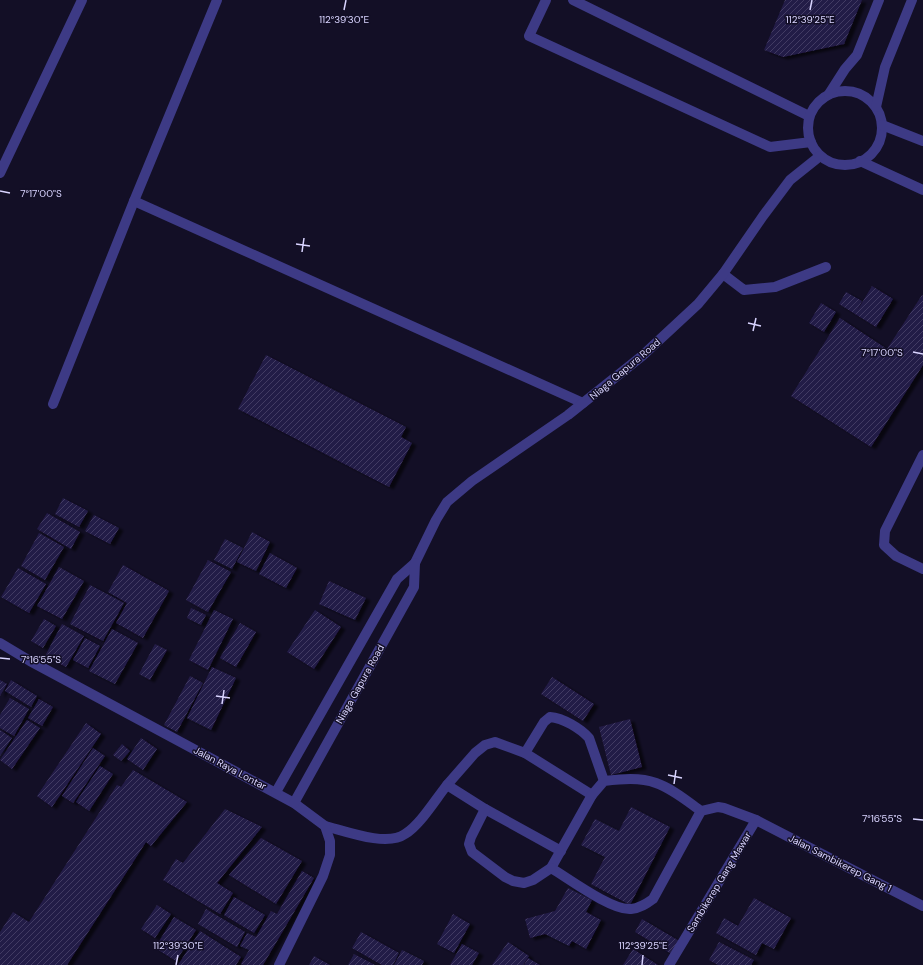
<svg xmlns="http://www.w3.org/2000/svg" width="923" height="965" font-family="'DM Sans',sans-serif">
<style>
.building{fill:url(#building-hatch);filter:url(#shadow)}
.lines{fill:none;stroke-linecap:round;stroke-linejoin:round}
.service{stroke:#3d3a85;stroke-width:10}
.minor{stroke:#3d3a85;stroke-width:10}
.tertiary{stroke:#3d3a85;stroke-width:10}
.ticks{fill:none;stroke:#d9d4ff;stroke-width:1.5}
.labels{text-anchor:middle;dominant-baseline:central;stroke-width:3;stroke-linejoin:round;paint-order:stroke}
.street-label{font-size:10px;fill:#d9d4ff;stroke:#130f26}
.ticks-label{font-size:10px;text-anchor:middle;fill:#d9d4ff;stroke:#130f26;stroke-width:3;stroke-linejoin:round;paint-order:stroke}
</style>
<defs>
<pattern id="building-hatch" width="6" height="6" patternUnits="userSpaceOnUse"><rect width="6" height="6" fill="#241b47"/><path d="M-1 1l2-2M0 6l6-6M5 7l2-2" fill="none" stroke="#433b63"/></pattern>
<filter id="shadow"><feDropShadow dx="4.5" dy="2.5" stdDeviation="1" flood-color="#0009"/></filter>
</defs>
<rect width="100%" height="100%" fill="#130f26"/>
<!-- building -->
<g class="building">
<polygon points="785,0 862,0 844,44 783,57 764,50"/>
<polygon points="872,286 893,299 876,327 839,304 846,292 862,301 857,311"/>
<polygon points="922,295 923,296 923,365 871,447 791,396 840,318 887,349"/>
<polygon points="821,303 836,312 824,332 809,323"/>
<polygon points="266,355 406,427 401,437 412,443 389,487 238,409"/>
<polygon points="63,498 88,511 79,527 55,514"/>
<polygon points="47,513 80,532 71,549 37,529"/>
<polygon points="94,515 119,528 110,544 85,531"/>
<polygon points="252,532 270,542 256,571 237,562"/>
<polygon points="39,533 64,547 45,580 21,566"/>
<polygon points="225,539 243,548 232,569 214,560"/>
<polygon points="270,553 297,568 286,588 259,574"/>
<polygon points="208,560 231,572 208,612 186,600"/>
<polygon points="123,565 169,591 143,638 116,623 127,603 108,592"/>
<polygon points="59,567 84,581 62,619 37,606"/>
<polygon points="18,568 46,584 29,613 1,597"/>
<polygon points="329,581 366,598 355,620 319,604"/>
<polygon points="90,585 124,603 103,641 70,624"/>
<polygon points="191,608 206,615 201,625 187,618"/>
<polygon points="214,610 233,619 208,670 189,660"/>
<polygon points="315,610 341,627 314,669 287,652"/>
<polygon points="44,619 56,626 43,648 31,641"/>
<polygon points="240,623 256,632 236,667 220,658"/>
<polygon points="62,624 84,636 66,667 45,656"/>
<polygon points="112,629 138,643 115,684 89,671"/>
<polygon points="85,638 100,646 88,668 73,660"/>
<polygon points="155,644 167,650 150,680 139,674"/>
<polygon points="212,667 236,678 211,730 187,718"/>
<polygon points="190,676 203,683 177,732 164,725"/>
<polygon points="552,677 594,704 583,721 541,694"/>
<polygon points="0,680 7,684 0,696"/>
<polygon points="11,680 37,696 31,707 5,691"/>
<polygon points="10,698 29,709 14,736 0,728 0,715"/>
<polygon points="39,699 53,707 42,726 28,718"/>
<polygon points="630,719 642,767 611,775 599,727"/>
<polygon points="27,720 40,728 12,769 0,760"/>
<polygon points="86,723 101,734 52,807 37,796"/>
<polygon points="0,730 12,738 0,756"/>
<polygon points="141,738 157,749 143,770 127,759"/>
<polygon points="122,744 130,751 121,761 113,755"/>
<polygon points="93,748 105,756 73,803 62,796"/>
<polygon points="100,766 113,774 89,811 76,802"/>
<polygon points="133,770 187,802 151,846 146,842 67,965 0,965 0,932 13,912 29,922 117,785 121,787"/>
<polygon points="631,807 670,827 630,905 591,884 605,857 581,845 595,819 619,831"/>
<polygon points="225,809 262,827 217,883 233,893 220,914 163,880 176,859 183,863"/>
<polygon points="261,838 302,861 276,904 229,875"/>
<polygon points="302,871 314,878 263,965 243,965 241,964 249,950 240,946 247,933 256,937 271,911 277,914"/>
<polygon points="568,888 592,900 586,912 601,920 586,949 572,941 569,946 545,934 530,938 525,919 555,911"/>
<polygon points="234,897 265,915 254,933 224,915"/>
<polygon points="754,898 791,918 774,949 762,943 756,955 716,933 724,918 738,926"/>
<polygon points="157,905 171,914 155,938 141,929"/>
<polygon points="206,909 245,932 237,947 198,924"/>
<polygon points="453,914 470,924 454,953 437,944"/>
<polygon points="174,917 196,930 176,961 155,948"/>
<polygon points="642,919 681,942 673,955 635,932"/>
<polygon points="200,931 241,957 236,965 178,965"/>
<polygon points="361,932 399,953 393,965 382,965 352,948"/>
<polygon points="508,942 529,956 523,965 492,965"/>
<polygon points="719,942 754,960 751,965 718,965 709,960"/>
<polygon points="462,944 479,953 472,965 450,965"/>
<polygon points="633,949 658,965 623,965"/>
<polygon points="402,950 424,961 422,965 394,965"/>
<polygon points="354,954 375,965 348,965"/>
<polygon points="314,956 330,965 309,965"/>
<polygon points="528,958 540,965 524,965"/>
</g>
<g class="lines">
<!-- service -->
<polyline class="service" points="723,274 744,290 775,287 826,267"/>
<!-- minor -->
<g class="minor">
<polyline points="0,173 82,0"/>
<polyline points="134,201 583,403"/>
<polyline points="53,404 134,201 217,0"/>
<polyline points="923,455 885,531 884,545 896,556 923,569"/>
<path d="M525,753L544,722L550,717C563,718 580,728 589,738L604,781"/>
<polyline points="447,785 475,753 485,745 495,742 525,753 592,795"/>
<polyline points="485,809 561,851"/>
<path d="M325,826C345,831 387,847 405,834C420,825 435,800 447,785L485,809L471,837L469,844L472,852L505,877L513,881L524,883L533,880L551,868L592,795L604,781C621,779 640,777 656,783C673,789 687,801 701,811"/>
<path d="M551,868C568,878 612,911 631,909C640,908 646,904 653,899L701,811L718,807L724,808L756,820L923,906"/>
<polyline points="669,965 756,820"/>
</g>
<!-- tertiary -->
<g class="tertiary">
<polyline points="546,0 529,36 770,147 811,142"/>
<polyline points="573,0 809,116"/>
<circle cx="845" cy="128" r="37"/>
<polyline points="829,94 845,69 857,55 879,0"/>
<polyline points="876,107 885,67 912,0"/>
<polyline points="882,125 923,141"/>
<polyline points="860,161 923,190"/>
<polyline points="0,643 30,661 294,803 325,826 330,841 330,855 323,876 279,965"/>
<polyline points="276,792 397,579 415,563 436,520 447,502 472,481 568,415 642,356 698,304 723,274 763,216 790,180 820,156"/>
<polyline points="294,803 414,587 415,563"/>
</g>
</g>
<!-- ticks -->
<path class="ticks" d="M344,10L346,0M810,10L812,0M0,191L10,193M296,244L310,246M302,252L304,238M748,323L761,326M753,331L756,318M913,352L923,354M0,658L10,659M216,696L230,698M222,704L224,690M668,775L682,778M674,784L676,770M913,819L923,820M176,965L178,955M642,965L643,955"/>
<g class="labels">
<!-- street labels -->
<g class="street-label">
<text transform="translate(625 369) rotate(-40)">Niaga Gapura Road</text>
<text transform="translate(360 684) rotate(-61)">Niaga Gapura Road</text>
<text transform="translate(230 768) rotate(28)">Jalan Raya Lontar</text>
<text transform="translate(840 863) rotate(27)">Jalan Sambikerep Gang 1</text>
<text transform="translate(719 882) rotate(-59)">Sambikerep Gang Mawar</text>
</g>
</g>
<g class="ticks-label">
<text x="344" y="23">112°39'30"E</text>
<text x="810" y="23">112°39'25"E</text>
<text x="41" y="197">7°17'00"S</text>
<text x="882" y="356">7°17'00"S</text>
<text x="41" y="663">7°16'55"S</text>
<text x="882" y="822">7°16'55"S</text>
<text x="178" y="949">112°39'30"E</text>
<text x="643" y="949">112°39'25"E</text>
</g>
</svg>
